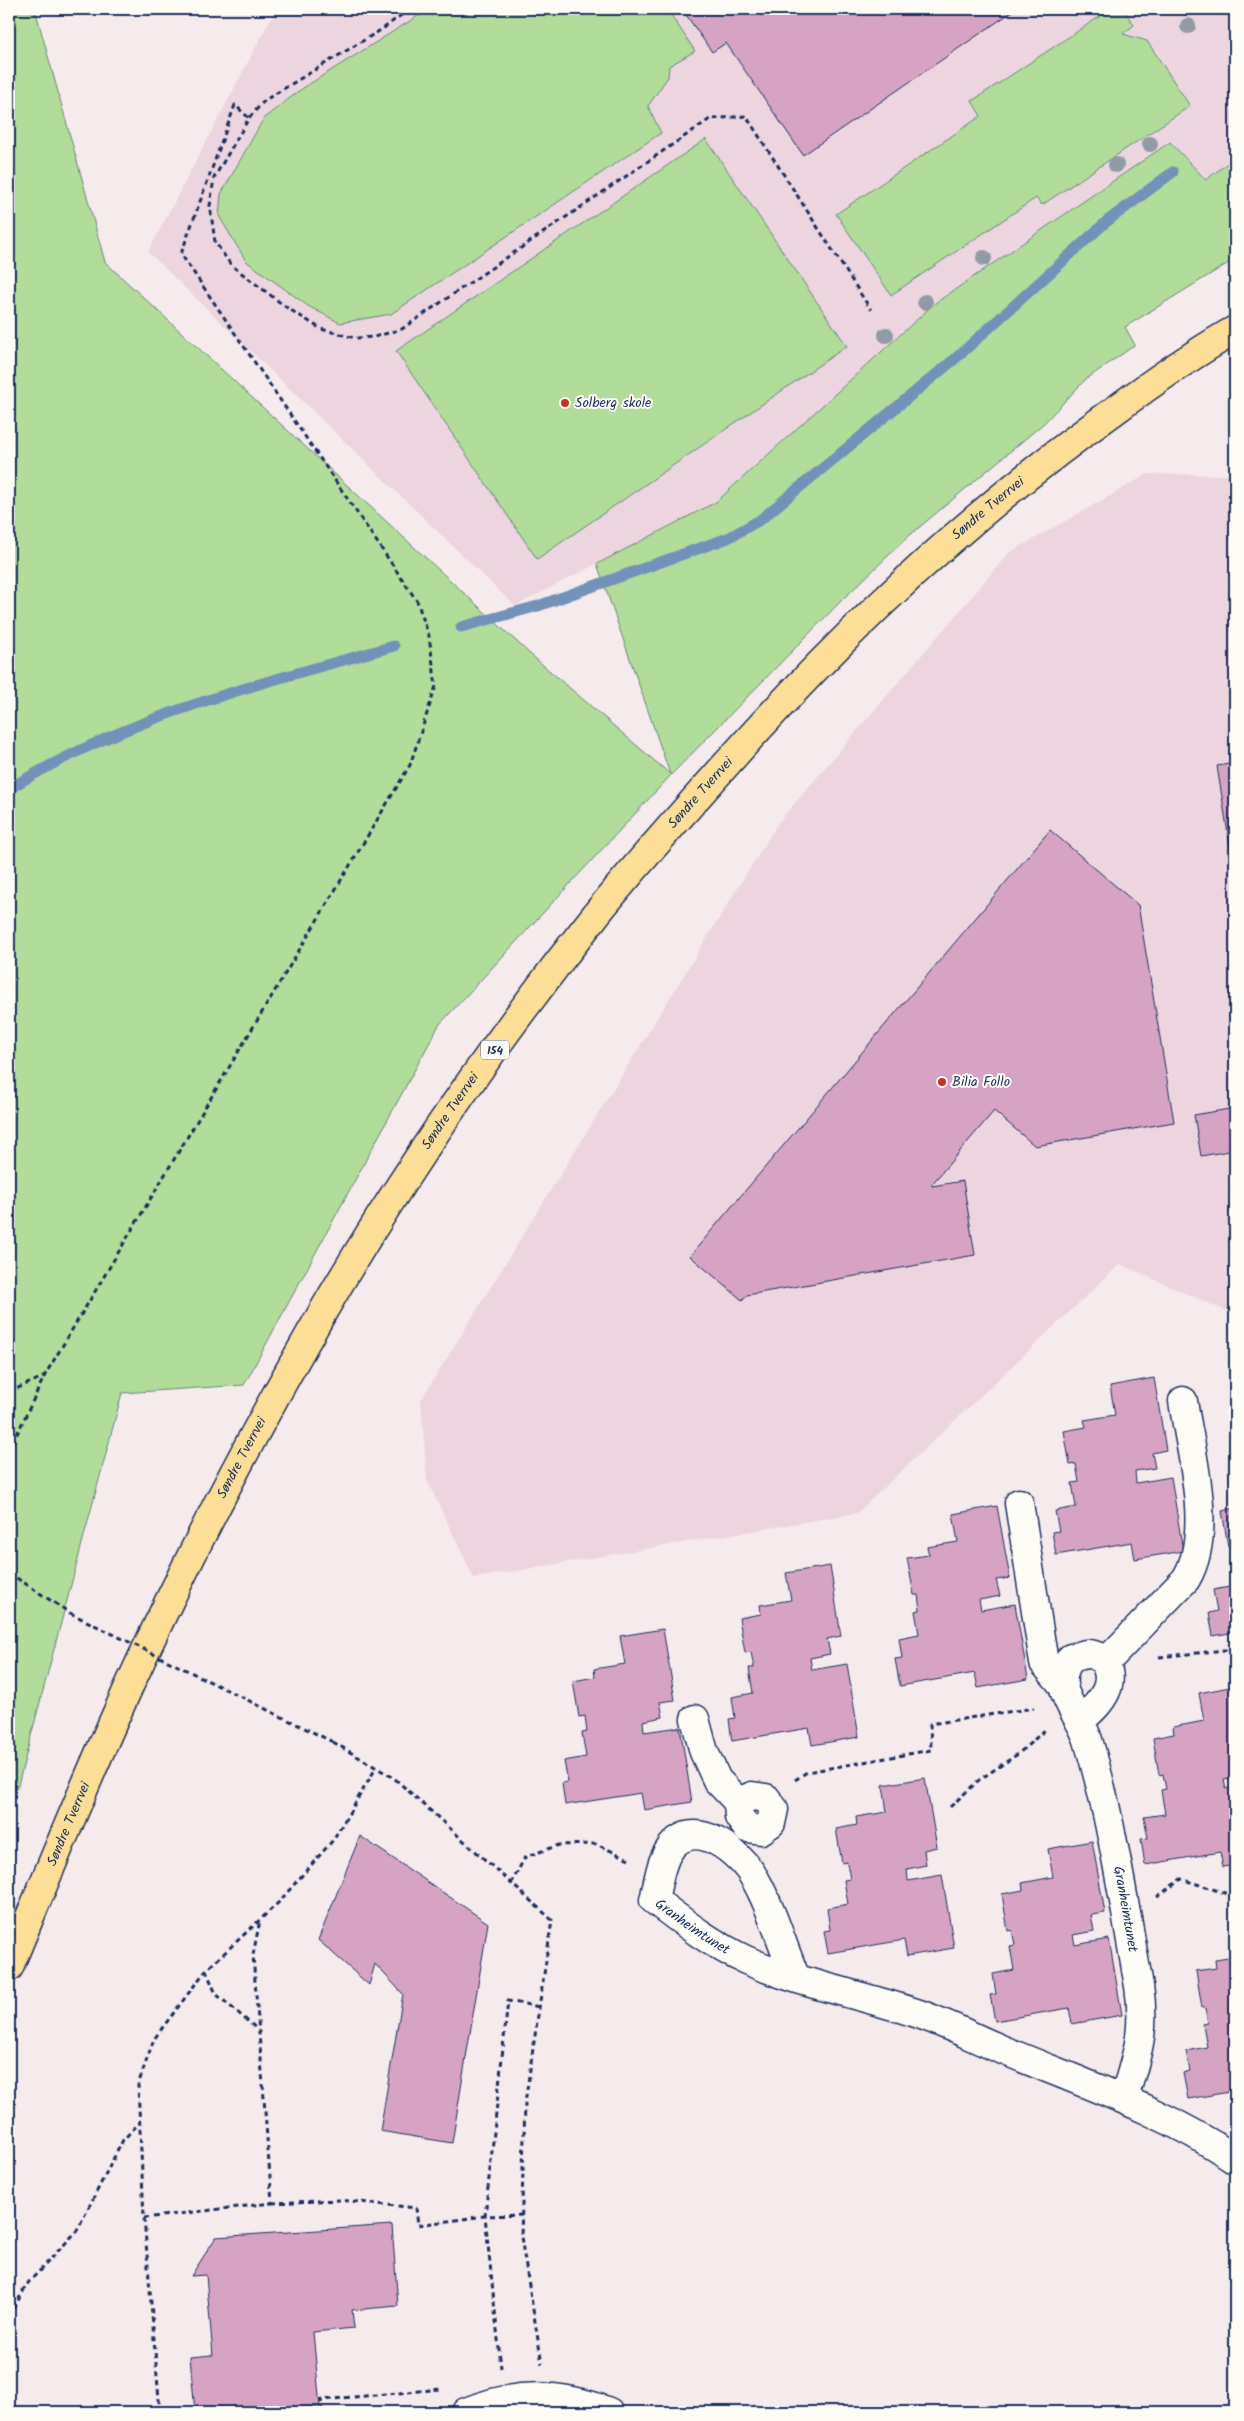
<svg xmlns="http://www.w3.org/2000/svg" width="1244" height="2421" font-family="Kalam,sans-serif">
<style>
.built{fill:#ecd5df}
.green{fill:#b1dc9a;stroke:#66867c}
.lines{fill:none;stroke-linecap:round;stroke-linejoin:round}
.stream{stroke:#7392ba;stroke-width:11}
.building{fill:#d6a4c2;stroke:#1b2f5e}
.minor-casing{stroke:#1b2f5e;stroke-width:31}
.major-casing{stroke:#1b2f5e;stroke-width:31}
.path{stroke:#1b2f5e;stroke-width:3;stroke-dasharray:5 4;stroke-linecap:butt}
.minor{stroke:#fdfcf7;stroke-width:28}
.major{stroke:#fcde96;stroke-width:28}
.path-bridge{stroke:#1b2f5e;stroke-width:3;stroke-dasharray:5 4;stroke-linecap:butt}
.tree{fill:#919ba6}
.poi-dot{fill:#c8321e;stroke:#fdfcf7;stroke-width:2}
.labels{text-anchor:middle;dominant-baseline:central;stroke-width:4;stroke-linejoin:round;paint-order:stroke}
.shield{fill:#fdfcf7;stroke:#5f6c8c;stroke-width:1}
.shield-label{font-size:12px;font-weight:bold;fill:#1b2f5e}
.poi-label{font-size:14px;fill:#1b2f5e;stroke:#fdfcf7;text-anchor:start}
.street-label{font-size:14px;fill:#1b2f5e;stroke:#fdfcf7}
</style>
<rect width="100%" height="100%" fill="#f5eaec"/>
<filter id="ink" filterUnits="userSpaceOnUse"><feTurbulence type="fractalNoise" baseFrequency=".02" numOctaves="2"/><feDisplacementMap in="SourceGraphic" scale="10" xChannelSelector="R" yChannelSelector="G"/><feConvolveMatrix kernelMatrix="1 2 1 2 8 2 1 2 1" color-interpolation-filters="sRGB"/></filter>
<g filter="url(#ink)">
<!-- built -->
<g class="built">
<polygon points="276,9 1235,9 1235,157 1206,180 1170,142 934,304 716,502 515,606 148,252"/>
<polygon points="1148,474 1235,475 1235,1315 1120,1264 857,1513 474,1578 427,1480 421,1400 778,823 1009,553"/>
</g>
<!-- green -->
<g class="green">
<polygon points="9,9 35,9 105,262 530,654 670,774 597,564 716,502 934,304 1170,142 1206,180 1235,157 1235,259 1125,327 1135,345 1085,380 1043,424 910,535 844,598 671,775 439,1025 244,1385 122,1393 18,1785 9,1800"/>
<polygon points="429,9 667,9 695,51 669,66 668,77 648,106 661,133 391,314 340,323 308,306 246,261 219,216 221,194 264,118 303,88"/>
<polygon points="1111,9 1123,9 1134,25 1123,34 1147,41 1190,106 1042,205 1036,198 891,295 836,214 981,116 972,101"/>
<polygon points="706,139 847,346 537,559 396,351"/>
</g>
<g class="lines">
<!-- stream -->
<g class="stream">
<polyline points="461,627 538,606 728,538 760,520 956,358 1106,222 1173,172"/>
<path d="M9,789C126,716 262,683 394,646"/>
</g>
</g>
<!-- building -->
<g class="building">
<polygon points="682,9 1016,9 803,155 726,43 712,52"/>
<polygon points="1235,763 1235,877 1217,766"/>
<polygon points="1050,830 1138,905 1174,1122 1035,1146 994,1111 932,1184 932,1186 963,1181 975,1255 747,1295 742,1300 690,1256"/>
<polygon points="1235,1108 1235,1150 1201,1156 1194,1115"/>
<polygon points="1154,1378 1166,1450 1152,1453 1155,1468 1135,1471 1136,1483 1171,1477 1183,1551 1135,1559 1132,1542 1056,1555 1052,1532 1059,1531 1055,1511 1076,1507 1072,1483 1079,1482 1076,1464 1070,1465 1064,1431 1086,1427 1084,1420 1115,1415 1110,1386"/>
<polygon points="997,1506 1010,1578 996,1580 1000,1596 979,1600 981,1610 1015,1604 1028,1679 978,1688 975,1673 900,1686 895,1659 902,1658 899,1638 919,1634 915,1611 920,1610 918,1595 914,1595 907,1558 929,1555 927,1547 958,1542 953,1514"/>
<polygon points="1235,1508 1235,1558 1233,1545 1228,1546 1222,1511"/>
<polygon points="1235,1562 1235,1632 1213,1636 1209,1613 1217,1611 1213,1590 1235,1586 1231,1563"/>
<polygon points="830,1566 841,1636 827,1639 830,1654 810,1658 812,1670 847,1664 859,1737 812,1745 809,1728 732,1741 729,1719 735,1718 732,1697 753,1693 749,1668 754,1668 751,1652 745,1653 739,1618 761,1614 760,1605 791,1600 786,1573"/>
<polygon points="663,1629 675,1700 660,1702 663,1717 643,1721 644,1732 680,1727 692,1802 644,1810 641,1793 565,1805 562,1783 568,1782 564,1761 586,1757 582,1733 587,1732 585,1716 579,1717 573,1681 595,1677 594,1669 625,1664 620,1636"/>
<polygon points="1235,1686 1235,1777 1224,1779 1226,1789 1235,1787 1235,1865 1223,1867 1220,1852 1145,1865 1141,1839 1148,1838 1144,1817 1165,1814 1161,1790 1166,1789 1163,1774 1159,1775 1153,1738 1174,1734 1173,1727 1204,1721 1199,1693"/>
<polygon points="925,1778 937,1847 924,1850 926,1865 907,1869 908,1881 942,1875 954,1948 907,1956 904,1940 828,1953 824,1931 830,1930 827,1908 848,1904 844,1880 850,1879 847,1862 842,1863 836,1829 857,1825 856,1817 887,1812 883,1785"/>
<polygon points="360,1836 488,1923 452,2143 380,2131 403,1994 375,1964 369,1985 318,1940"/>
<polygon points="1092,1841 1105,1913 1091,1915 1094,1931 1073,1935 1075,1945 1109,1939 1122,2015 1072,2024 1069,2008 995,2021 990,1995 996,1994 993,1974 1014,1970 1010,1946 1015,1945 1012,1930 1008,1931 1002,1894 1023,1890 1022,1883 1053,1877 1048,1849"/>
<polygon points="1235,1957 1235,2091 1188,2099 1183,2073 1190,2071 1186,2051 1207,2047 1203,2024 1208,2023 1205,2008 1202,2008 1196,1971 1216,1968 1215,1960"/>
<polygon points="392,2225 398,2306 352,2310 354,2328 313,2332 320,2407 305,2408 305,2412 195,2412 190,2357 213,2355 206,2275 191,2276 216,2237"/>
</g>
<g class="lines">
<!-- minor casing -->
<g class="minor-casing">
<g id="minor">
<polyline points="1019,1503 1044,1663 1062,1684"/>
<path d="M1105,1663L1186,1579C1214,1532 1191,1454 1183,1401"/>
<polyline points="695,1719 704,1752 717,1780 738,1802"/>
<path id="s1" d="M1080,1721C1090,1712 1100,1704 1106,1691C1113,1676 1107,1653 1086,1654C1081,1655 1076,1657 1071,1658C1048,1688 1079,1711 1088,1740C1112,1820 1124,1904 1139,1986C1146,2032 1137,2055 1124,2098"/>
<polygon points="752,1796 766,1798 774,1809 771,1823 761,1830 747,1828 739,1817 738,1802"/>
<path id="s2" d="M796,1978C782,1946 773,1910 755,1879C741,1853 694,1814 670,1849C660,1862 658,1884 654,1900C683,1922 713,1945 746,1960C800,1984 860,1994 916,2013C946,2023 974,2038 1003,2050C1082,2083 1163,2110 1235,2159"/>
<path d="M466,2412C514,2392 562,2393 609,2412"/>
</g>
</g>
<!-- major casing -->
<g class="major-casing">
<g id="major">
<path id="s3" d="M9,1967C64,1835 118,1703 182,1575C226,1484 275,1395 325,1308C404,1172 500,1035 598,912C646,853 698,796 749,739C860,617 980,506 1114,411C1153,382 1193,354 1235,330"/>
</g>
</g>
<!-- path -->
<g class="path">
<polyline points="409,9 384,28 265,100 249,118 214,178 210,206 215,242 231,265 286,307 321,329 355,338 374,337 402,329 710,119 746,116 871,310"/>
<polyline points="9,1392 45,1376"/>
<polyline points="9,1451 45,1375 410,765 436,686 429,636 417,601 181,254 235,105 249,118"/>
<polyline points="9,1573 70,1613"/>
<polyline points="1159,1657 1225,1650 1235,1653"/>
<polyline points="333,1742 394,1778 552,1920 525,2103 521,2237 542,2364"/>
<polyline points="795,1780 807,1772 931,1750 930,1724 1034,1708"/>
<polyline points="950,1807 979,1780 1018,1754 1045,1730"/>
<polyline points="511,1884 525,1857 559,1845 596,1844 629,1859"/>
<polyline points="1157,1897 1181,1879 1225,1893 1235,1893"/>
<polyline points="206,1970 216,1994 258,2030"/>
<polyline points="272,2203 340,2200 416,2208 418,2225 485,2216 501,2368"/>
<polyline points="522,2215 485,2216 508,2001 540,2007"/>
<polyline points="144,2218 272,2203 253,1955 260,1920"/>
<polyline points="9,2316 28,2283 76,2232 123,2140 140,2122"/>
<polyline points="160,2412 144,2218 138,2085 154,2039 206,1970 278,1903 333,1840 376,1768"/>
<polyline points="322,2412 321,2400 441,2389"/>
</g>
<!-- minor -->
<use href="#minor" class="minor"/>
<!-- major -->
<use href="#major" class="major"/>
<!-- path-bridge -->
<polyline class="path-bridge" points="70,1613 333,1742"/>
</g>
<!-- trees -->
<g class="tree">
<circle cx="1188" cy="26" r="8"/>
<circle cx="1150" cy="144" r="8"/>
<circle cx="1116" cy="165" r="8"/>
<circle cx="984" cy="258" r="8"/>
<circle cx="925" cy="302" r="8"/>
<circle cx="886" cy="335" r="8"/>
</g>
</g>
<!-- markers -->
<g class="poi-dot">
<circle cx="565" cy="403" r="5"/>
<circle cx="942" cy="1082" r="5"/>
</g>
<g class="labels">
<!-- shield labels -->
<rect class="shield" x="481" y="1040.5" width="28" height="19" rx="4"/>
<g class="shield-label">
<text x="495" y="1050">154</text>
</g>
<!-- poi labels -->
<g class="poi-label">
<text x="575" y="403">Solberg skole</text>
<text x="952" y="1082">Bilia Follo</text>
</g>
<!-- street labels -->
<g class="street-label">
<text stroke="none"><textPath href="#s3" startOffset="1775">Søndre Tverrvei</textPath></text>
<text stroke="none"><textPath href="#s3" startOffset="1370">Søndre Tverrvei</textPath></text>
<text stroke="none"><textPath href="#s3" startOffset="965">Søndre Tverrvei</textPath></text>
<text stroke="none"><textPath href="#s3" startOffset="560">Søndre Tverrvei</textPath></text>
<text stroke="none"><textPath href="#s3" startOffset="155">Søndre Tverrvei</textPath></text>
<text stroke="none"><textPath href="#s1" startOffset="369">Granheimtunet</textPath></text>
<text stroke="none"><textPath href="#s2" startOffset="315">Granheimtunet</textPath></text>
</g>
</g>
<!-- margin -->
<rect width="1244" height="2421" fill="none" stroke="#fdfcf7" stroke-width="30"/>
<rect x="15" y="15" width="1214" height="2391" fill="none" stroke="#1b2f5e" stroke-width="2" filter="url(#ink)"/>
</svg>
